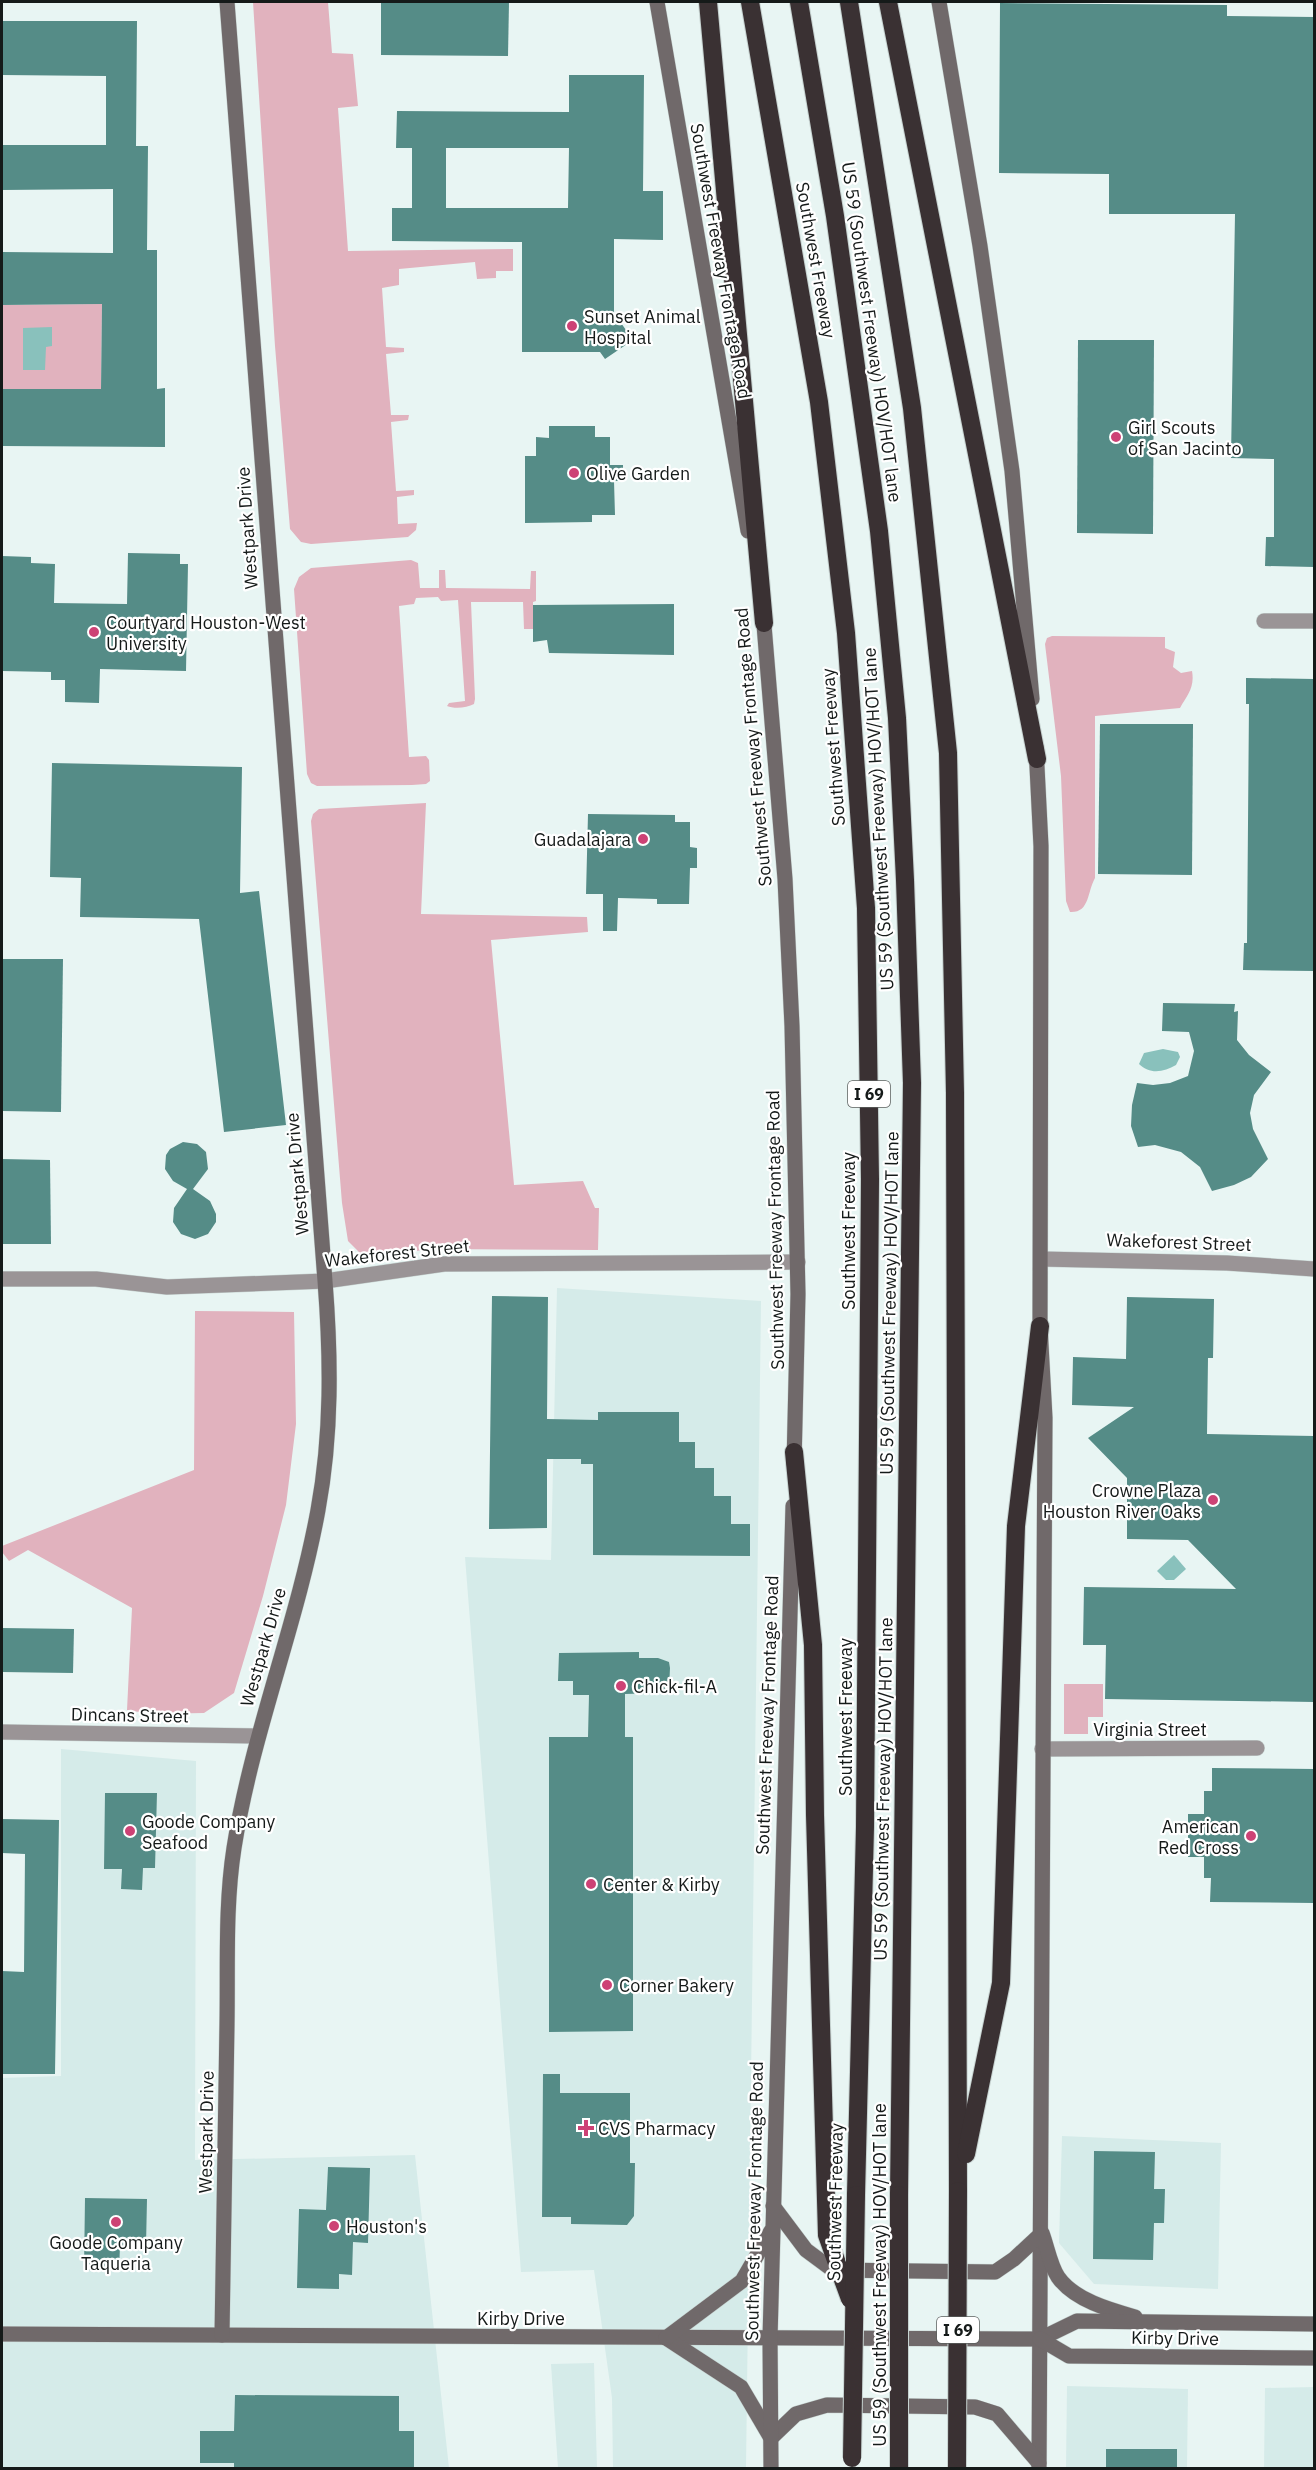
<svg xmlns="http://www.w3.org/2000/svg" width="1316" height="2470" font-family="'IBM Plex Sans',sans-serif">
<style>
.built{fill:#d5ebe9}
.green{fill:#e1b2be}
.water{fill:#89c1bc}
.building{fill:#558c87;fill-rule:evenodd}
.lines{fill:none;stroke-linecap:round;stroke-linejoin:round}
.minor-casing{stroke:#c6d2d0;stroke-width:16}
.tertiary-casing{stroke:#c6d2d0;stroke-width:16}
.secondary-casing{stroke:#c6d2d0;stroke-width:16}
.motorway-casing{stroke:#c6d2d0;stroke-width:20}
.minor{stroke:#9a9496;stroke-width:15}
.tertiary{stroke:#9a9496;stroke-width:15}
.secondary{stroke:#70696a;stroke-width:15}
.motorway{stroke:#3a3133;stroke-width:18}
.motorway-bridge-casing{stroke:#c6d2d0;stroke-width:20;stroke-linecap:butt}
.motorway-bridge{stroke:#3a3133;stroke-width:18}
.poi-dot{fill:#cd4275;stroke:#fff;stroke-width:2}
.labels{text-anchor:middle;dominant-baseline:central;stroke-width:4.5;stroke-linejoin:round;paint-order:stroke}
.shield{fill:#fff;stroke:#5b5f5e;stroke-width:1.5}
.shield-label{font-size:16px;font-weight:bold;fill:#151a19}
.street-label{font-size:18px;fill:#151a19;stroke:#fff}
.poi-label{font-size:18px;fill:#151a19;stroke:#fff;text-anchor:start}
</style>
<rect width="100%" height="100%" fill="#e8f5f3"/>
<!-- built -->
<g class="built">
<polygon points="557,1288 761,1301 746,2468 613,2468 612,2398 594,2270 521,2272 465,1557 551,1560"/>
<polygon points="61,1749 196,1761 195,2160 415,2155 449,2468 2,2468 2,2078 61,2076"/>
<polygon points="1062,2136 1221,2143 1218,2289 1094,2284 1059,2243"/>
<polygon points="594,2363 597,2468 558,2468 551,2364"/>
<polygon points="1067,2386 1188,2389 1187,2468 1066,2468"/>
<polygon points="1314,2387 1314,2468 1264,2468 1265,2388"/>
</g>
<!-- green -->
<g class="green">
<polygon points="253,2 328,2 332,53 353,54 358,106 338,108 348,251 513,249 513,271 496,271 496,278 477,279 475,262 399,269 399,285 382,288 386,347 404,348 404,352 386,354 391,415 409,415 408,420 391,422 396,491 414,490 414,495 397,497 398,524 417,523 416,530 408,537 311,544 301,542 290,529 275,346"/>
<polygon points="102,304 101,389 2,389 2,305"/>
<path d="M411,560L418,563L420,588H439V570H445L446,588L530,589L531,571H536V601L533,602V629H524L523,602H471L475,699L474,704C467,708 454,709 447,706L449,703L465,701L458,600L441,601L438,597L416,598L414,604L399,606L409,757L426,756L429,760L430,781L426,784L412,785L317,786L311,783L307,774L294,589L299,577L311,568Z"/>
<path d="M1052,636L1165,637V648L1175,652L1173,667L1181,673L1192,671C1195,688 1187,695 1180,708L1095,716V878C1087,892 1090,913 1070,912L1066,901L1061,776L1045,644L1047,638Z"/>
<polygon points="426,803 421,914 587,917 588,932 491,940 514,1185 583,1181 595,1208 599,1208 598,1250 436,1249 363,1256 348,1241 342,1203 311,821 313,814 319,809"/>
<polygon points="195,1311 294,1312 296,1424 286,1505 263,1596 234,1693 204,1713 151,1714 127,1710 132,1608 28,1550 9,1561 2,1552 2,1546 194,1470"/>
<polygon points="1064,1684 1103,1684 1103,1717 1088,1717 1088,1734 1064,1734"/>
</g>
<!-- water -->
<g class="water">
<polygon points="52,327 52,346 46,347 45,370 23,370 23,328"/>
<path d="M1163,1049L1178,1052L1180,1057L1176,1065C1164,1072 1150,1075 1139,1064L1144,1053Z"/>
<polygon points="1174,1555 1186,1569 1174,1580 1166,1580 1157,1571"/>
</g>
<!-- building -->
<g class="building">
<polygon points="381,2 509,2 508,56 381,55"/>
<polygon points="1000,3 1227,5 1227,16 1314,17 1314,567 1265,566 1266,537 1274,537 1274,459 1231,458 1235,214 1109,214 1109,174 999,173"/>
<polygon points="2,21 137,21 136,146 148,146 147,250 157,250 157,389 165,388 165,447 2,446 2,389 101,389 102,304 2,305 2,252 113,253 113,189 2,190 2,145 106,145 106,76 2,75"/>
<path d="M569,75H644L643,191H663V240L614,239V313L633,340L605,359L600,352H522V242L392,241V208H412V148H396L397,111L569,112ZM446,148H569L568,208H446Z"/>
<polygon points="1078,340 1154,340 1153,534 1077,533"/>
<polygon points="549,426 595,426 595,437 610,437 610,465 623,465 623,481 614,481 615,515 592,515 592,522 525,523 525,456 536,456 536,437 549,438"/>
<polygon points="128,553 180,554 180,564 188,564 186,671 100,669 99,703 65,702 65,680 51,680 51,672 2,671 2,556 31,557 31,563 55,564 54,603 127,604"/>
<polygon points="674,604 674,655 549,653 547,640 533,642 533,605"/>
<polygon points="1246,678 1314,679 1314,971 1243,970 1244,943 1247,943 1249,704 1246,704"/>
<polygon points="1100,724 1193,724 1192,875 1098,874"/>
<polygon points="52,763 242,767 240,893 259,891 286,1125 224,1132 199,919 80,917 81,878 50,877"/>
<polygon points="588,814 675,815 675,822 690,822 690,847 697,848 697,868 690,868 689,904 657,904 657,899 618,898 617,931 603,931 603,894 586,894"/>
<polygon points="2,959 63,959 61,1112 2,1111"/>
<polygon points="1163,1003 1235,1004 1234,1012 1238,1011 1237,1040 1249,1055 1271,1072 1254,1095 1250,1113 1253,1129 1268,1159 1251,1177 1234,1185 1212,1191 1200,1167 1181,1152 1155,1145 1138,1147 1131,1126 1132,1105 1137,1083 1153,1085 1170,1083 1188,1076 1194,1051 1189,1032 1162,1031"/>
<polygon points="183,1142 197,1144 206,1152 208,1169 193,1189 210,1201 216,1214 216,1222 208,1234 195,1239 181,1234 173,1222 174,1208 187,1189 173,1181 165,1169 166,1155 170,1149"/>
<polygon points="2,1159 50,1160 51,1244 2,1244"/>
<polygon points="492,1296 548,1297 547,1419 598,1420 598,1412 679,1412 679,1442 695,1442 695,1468 714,1468 714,1496 731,1496 731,1524 750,1524 750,1556 593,1555 593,1464 581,1464 581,1459 547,1459 547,1528 489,1529"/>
<polygon points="1127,1297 1214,1299 1213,1358 1208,1358 1207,1434 1314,1436 1314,1702 1105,1699 1106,1645 1083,1645 1084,1587 1236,1589 1188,1540 1127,1539 1127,1478 1088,1438 1134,1407 1072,1405 1073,1357 1126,1359"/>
<polygon points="2,1628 74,1629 73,1673 2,1672"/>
<polygon points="639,1652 639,1658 658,1658 669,1662 670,1668 669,1689 658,1693 625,1694 625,1737 633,1737 633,2031 549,2032 549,1737 588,1737 589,1695 573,1695 573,1681 558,1681 559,1653"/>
<polygon points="1212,1768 1314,1769 1314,1903 1210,1902 1211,1878 1204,1878 1204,1857 1188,1857 1188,1814 1204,1814 1204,1791 1212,1791"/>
<polygon points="105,1793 157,1793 155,1868 143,1868 142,1890 121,1889 122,1869 104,1869"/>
<polygon points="2,1819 59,1820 55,2074 2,2074 2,1971 24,1972 25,1854 2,1853"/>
<polygon points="543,2074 560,2074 560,2093 630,2093 630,2163 635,2163 634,2216 627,2225 571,2224 571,2217 542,2217"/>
<polygon points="1094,2151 1155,2152 1154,2189 1165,2189 1164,2223 1154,2223 1153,2260 1093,2259"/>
<polygon points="328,2167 370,2168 368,2243 353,2242 352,2275 339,2274 339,2289 297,2288 299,2209 326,2210"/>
<polygon points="85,2198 147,2199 146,2246 120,2246 119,2271 84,2270"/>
<polygon points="235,2395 399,2396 399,2431 414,2431 414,2469 234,2469 234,2463 200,2463 200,2431 234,2431"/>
<rect x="1106" y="2449" width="71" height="20"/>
</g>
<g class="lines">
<!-- minor casing -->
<g class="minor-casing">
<g id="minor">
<polyline points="1264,621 1314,621"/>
<polyline points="1041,1259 1227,1263 1314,1269"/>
<polyline points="2,1732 258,1736"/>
<polyline points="1042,1749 1257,1748"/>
</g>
</g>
<!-- tertiary casing -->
<g class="tertiary-casing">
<polyline id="tertiary" points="2,1279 96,1279 167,1287 325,1281 444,1264 798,1262"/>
</g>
<!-- secondary casing -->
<g class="secondary-casing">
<g id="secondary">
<polyline points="657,2 748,531"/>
<polyline points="939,2 980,246 1012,471 1032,699"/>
<polyline points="763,613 785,879 792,1026 798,1294 794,1464"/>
<polyline points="1036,747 1041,846 1040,1326 1045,1418 1039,2468"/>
<path d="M773,2206L806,2250L833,2270L995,2272L1014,2259L1042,2233C1047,2246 1050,2265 1058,2277C1074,2300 1110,2310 1135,2317"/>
<polyline points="2,2334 1040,2339 1077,2321 1314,2324"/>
<path d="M222,2335C224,2231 225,2128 227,2024C228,1966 225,1906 234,1848C252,1733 297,1625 318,1510C332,1434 331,1358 325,1281L227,2"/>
<polyline points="666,2338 741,2387 771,2438 796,2414 827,2405 975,2407 997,2414 1039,2463"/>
<polyline points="666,2338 742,2281 771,2231"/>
<polyline points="1040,2339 1069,2356 1314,2358"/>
<polyline points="771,2468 770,2338 793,1506"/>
</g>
</g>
<!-- motorway casing -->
<g class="motorway-casing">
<g id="motorway">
<polyline points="708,2 764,623"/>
<polyline points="750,2 819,402 846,633 866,908 870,1179 865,1827 856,2195"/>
<polyline points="799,2 835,216 879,531 897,718 905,880 912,1083 899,2195"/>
<polyline points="849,2 912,408 948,753 955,1093 958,2191"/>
<polyline points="888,2 1037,759"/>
<polyline points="794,1452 813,1645 815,1815 827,2235 838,2266"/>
<polyline points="966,2154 1001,1983 1016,1526 1040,1326"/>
</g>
</g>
<!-- minor -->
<use href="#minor" class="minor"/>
<!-- tertiary -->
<use href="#tertiary" class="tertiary"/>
<!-- secondary -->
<use href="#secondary" class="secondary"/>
<!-- motorway -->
<use href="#motorway" class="motorway"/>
<!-- motorway-bridge casing -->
<g class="motorway-bridge-casing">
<g id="motorway-bridge">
<polyline points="838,2266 850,2299"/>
<polyline points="852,2458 856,2195"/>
<polyline points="899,2468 899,2195"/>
<polyline points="957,2468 958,2191"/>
</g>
</g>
<!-- motorway-bridge -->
<use href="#motorway-bridge" class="motorway-bridge"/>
</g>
<!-- markers -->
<g class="poi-dot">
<circle cx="572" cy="326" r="6"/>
<circle cx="1116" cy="437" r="6"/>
<circle cx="574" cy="473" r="6"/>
<circle cx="94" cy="632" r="6"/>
<circle cx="643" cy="839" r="6"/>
<circle cx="1213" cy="1500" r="6"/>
<circle cx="621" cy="1686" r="6"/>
<circle cx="130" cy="1831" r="6"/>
<circle cx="1251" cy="1836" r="6"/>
<circle cx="591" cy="1884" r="6"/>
<circle cx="607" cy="1985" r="6"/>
<path d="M583 2119h6v6h6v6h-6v6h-6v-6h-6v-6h6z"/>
<circle cx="116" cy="2222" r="6"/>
<circle cx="334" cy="2226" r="6"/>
</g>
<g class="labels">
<!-- shield labels -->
<g class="shield">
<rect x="848" y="1081" width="42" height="26" rx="4.5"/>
<rect x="937" y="2317" width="42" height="26" rx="4.5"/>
</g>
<g class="shield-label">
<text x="869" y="1094">I 69</text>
<text x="958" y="2330">I 69</text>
</g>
<!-- street labels -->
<g class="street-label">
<text transform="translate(816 260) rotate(80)">Southwest Freeway</text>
<text transform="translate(721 261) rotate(80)">Southwest Freeway Frontage Road</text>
<text transform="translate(872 332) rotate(82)">US 59 (Southwest Freeway) HOV/HOT lane</text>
<text transform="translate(247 528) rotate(-94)">Westpark Drive</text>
<text transform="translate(753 747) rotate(-95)">Southwest Freeway Frontage Road</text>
<text transform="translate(833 747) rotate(-94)">Southwest Freeway</text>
<text transform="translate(878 819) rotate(-93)">US 59 (Southwest Freeway) HOV/HOT lane</text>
<text transform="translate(297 1174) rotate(-95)">Westpark Drive</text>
<text transform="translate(775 1230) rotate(-91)">Southwest Freeway Frontage Road</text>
<text transform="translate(848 1231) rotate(-90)">Southwest Freeway</text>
<text transform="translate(1179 1242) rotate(2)">Wakeforest Street</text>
<text transform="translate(397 1253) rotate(-6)">Wakeforest Street</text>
<text transform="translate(889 1303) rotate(-89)">US 59 (Southwest Freeway) HOV/HOT lane</text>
<text transform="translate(263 1647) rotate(-74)">Westpark Drive</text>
<text transform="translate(130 1715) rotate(1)">Dincans Street</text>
<text transform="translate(767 1715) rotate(-88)">Southwest Freeway Frontage Road</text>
<text transform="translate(845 1717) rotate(-90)">Southwest Freeway</text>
<text x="1150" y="1729">Virginia Street</text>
<text transform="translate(883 1789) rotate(-89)">US 59 (Southwest Freeway) HOV/HOT lane</text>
<text transform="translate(206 2132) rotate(-89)">Westpark Drive</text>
<text transform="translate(754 2201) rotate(-89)">Southwest Freeway Frontage Road</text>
<text transform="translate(835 2202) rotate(-89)">Southwest Freeway</text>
<text transform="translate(879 2275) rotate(-90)">US 59 (Southwest Freeway) HOV/HOT lane</text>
<text x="521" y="2318">Kirby Drive</text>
<text transform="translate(1175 2338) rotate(1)">Kirby Drive</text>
</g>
<!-- poi labels -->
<g class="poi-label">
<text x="584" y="316">Sunset Animal<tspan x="584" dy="21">Hospital</tspan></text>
<text x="1128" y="427">Girl Scouts<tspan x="1128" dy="21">of San Jacinto</tspan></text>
<text x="586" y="473">Olive Garden</text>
<text x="106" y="622">Courtyard Houston-West<tspan x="106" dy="21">University</tspan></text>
<text x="631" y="839" text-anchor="end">Guadalajara</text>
<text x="1201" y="1490" text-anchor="end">Crowne Plaza<tspan x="1201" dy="21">Houston River Oaks</tspan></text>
<text x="633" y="1686">Chick-fil-A</text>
<text x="142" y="1821">Goode Company<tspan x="142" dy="21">Seafood</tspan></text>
<text x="1239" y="1826" text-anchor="end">American<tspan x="1239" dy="21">Red Cross</tspan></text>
<text x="603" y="1884">Center &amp; Kirby</text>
<text x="619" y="1985">Corner Bakery</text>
<text x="598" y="2128">CVS Pharmacy</text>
<text x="346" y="2226">Houston's</text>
<text x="116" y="2242" text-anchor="middle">Goode Company<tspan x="116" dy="21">Taqueria</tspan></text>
</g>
</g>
<!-- border -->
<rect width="1316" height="2470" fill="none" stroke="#151a19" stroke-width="6"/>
</svg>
